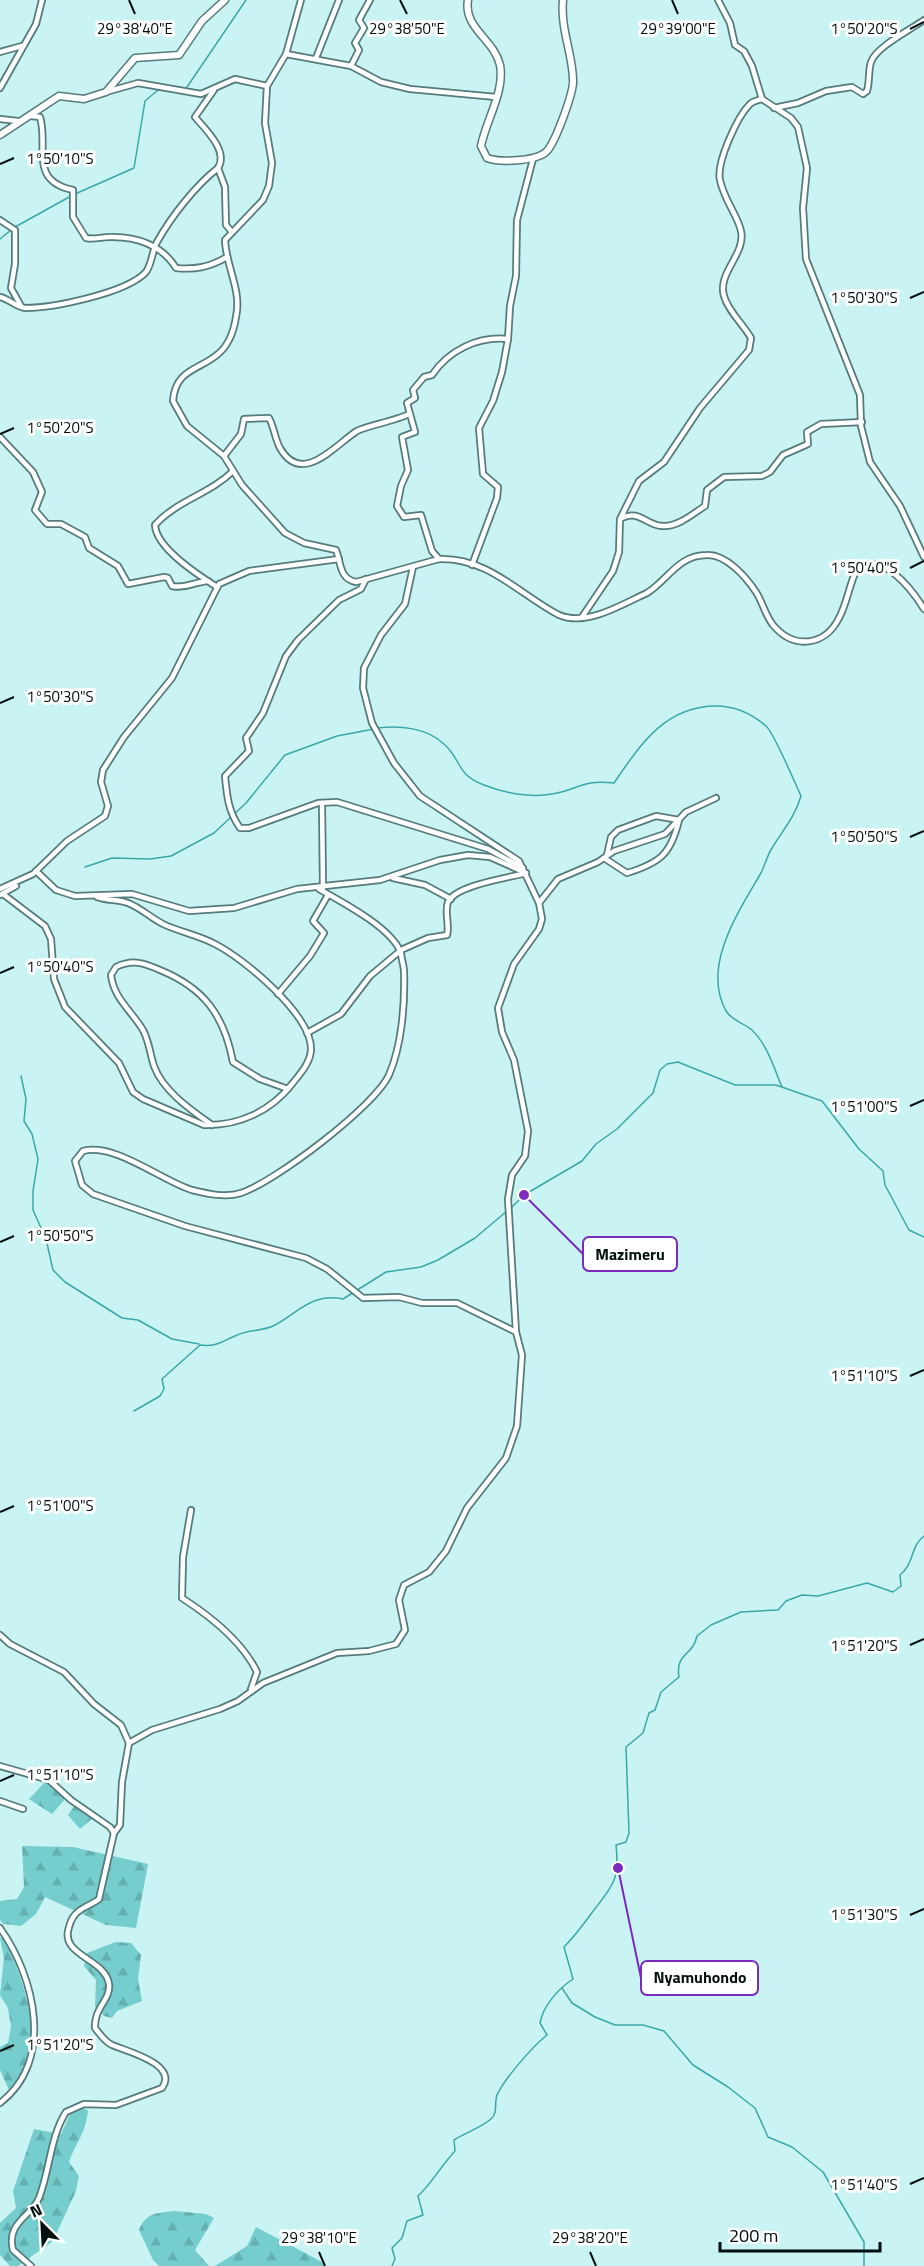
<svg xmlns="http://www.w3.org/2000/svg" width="924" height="2266" font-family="'Titillium Web',sans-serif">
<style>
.forest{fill:url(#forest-firs)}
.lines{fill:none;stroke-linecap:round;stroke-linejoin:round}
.stream{stroke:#3ba8a8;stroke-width:1.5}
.minor-casing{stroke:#567b7b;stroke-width:8}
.secondary-casing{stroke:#567b7b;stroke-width:9}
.minor{stroke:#fff;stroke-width:4.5}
.secondary{stroke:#fff;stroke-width:6}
.ticks{fill:none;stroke:#020f0f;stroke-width:2}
.ticks-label{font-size:15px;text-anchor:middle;fill:#020f0f;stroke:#fff;stroke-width:6;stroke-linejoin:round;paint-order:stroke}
.leader{fill:none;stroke:#7b2cbf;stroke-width:2}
.callout-dot{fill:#7b2cbf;stroke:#fff;stroke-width:2}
.callout{fill:#fff;stroke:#7b2cbf;stroke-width:2}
.callout-label{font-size:16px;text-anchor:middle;font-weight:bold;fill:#020f0f}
</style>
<defs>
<pattern id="forest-firs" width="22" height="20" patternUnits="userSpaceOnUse" patternTransform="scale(1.5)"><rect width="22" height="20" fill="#75cdcd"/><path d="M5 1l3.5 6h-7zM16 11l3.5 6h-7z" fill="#64afaf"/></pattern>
</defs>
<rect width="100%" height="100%" fill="#caf3f3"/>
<!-- forest -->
<g class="forest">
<polygon points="46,1781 66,1798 52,1814 29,1799"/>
<polygon points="75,1805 93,1818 80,1829 68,1815"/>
<polygon points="22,1846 73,1847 148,1864 136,1928 106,1925 45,1897 36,1914 21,1926 3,1924 0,1920 0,1901 17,1899 24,1887"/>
<path d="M4,1936C25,1986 50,2044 9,2090L0,2070V2047L8,2043L11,2027L8,2008L0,1995L4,1958L0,1938Z"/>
<polygon points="116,1942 131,1943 141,1955 138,1979 142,2001 117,2011 112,2018 104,2016 95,2006 96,1980 84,1966 87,1953"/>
<path d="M81,2108L88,2110C86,2133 76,2142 69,2162L79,2176L76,2191L53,2241L18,2266H10L0,2255V2223L16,2208L13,2191L34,2129L61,2134L70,2114Z"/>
<path d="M175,2211L206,2214L214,2218L195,2250L209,2266H159L153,2260L139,2230C146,2212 158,2213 175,2211Z"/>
<polygon points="256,2227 324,2263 325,2266 215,2266 247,2246"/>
</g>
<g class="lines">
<!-- stream -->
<g class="stream">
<polyline points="185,90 246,0"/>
<polyline points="75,194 134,168 145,101 158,90 172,91"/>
<polyline points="15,227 71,196"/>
<polyline points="0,239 11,230"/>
<path d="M378,728C400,725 427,728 444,744C462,760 456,775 484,785C504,793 530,798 552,794C578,790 582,779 614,783C640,745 665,706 716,706C735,706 751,713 766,726C774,733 795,783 801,796C795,817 783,830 772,848C767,856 765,865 761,873C739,911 701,966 726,1011C732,1021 744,1023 752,1030C767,1044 774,1068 782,1087"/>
<polyline points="85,867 112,858 150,859 171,856 214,833 246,803 285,755 337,736 374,729"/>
<polyline points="21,1076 26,1099 24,1121 32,1134 38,1159 33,1191 33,1210 46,1239 53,1270 65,1282 122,1318 138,1320 172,1339 199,1344"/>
<polyline points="511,1208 524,1195 582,1161 596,1144 617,1129 653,1093 660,1070 667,1064 678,1062 735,1085 776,1085 822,1101 859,1149 883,1171 885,1185 909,1230 924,1237"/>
<path d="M134,1411L160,1396L164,1389L162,1379L200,1345C216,1347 221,1342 235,1336C248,1329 262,1332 275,1325C300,1311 312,1293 343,1299L386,1272L421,1267L438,1260L475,1238L507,1211"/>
<polyline points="562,1988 572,2003 595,2017 615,2025 643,2025 664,2031 693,2065 728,2087 755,2108 768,2137 792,2147 823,2172 864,2242 864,2266"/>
<path d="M392,2266L395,2259L392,2248L402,2238L407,2221L423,2215L418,2196C432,2183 441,2166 455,2151L454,2140C465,2133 482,2127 491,2119C499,2112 493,2101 498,2093C507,2076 532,2047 547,2035L540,2023C543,2006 558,1989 573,1979L564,1947C575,1936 582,1926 591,1914C612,1886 620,1882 616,1845L626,1842L629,1833L626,1747L643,1733L649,1713L655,1710L661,1692L679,1677C675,1653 693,1656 697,1636L711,1625L741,1612L778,1610L786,1601L802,1595L818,1596L867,1583L893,1592L901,1586L900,1575C915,1563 910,1546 924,1536"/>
</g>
<!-- minor casing -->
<g class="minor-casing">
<g id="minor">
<polyline points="718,0 730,23 735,45 744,51 752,66 762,99 791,118 798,127 807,168 803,208 806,259 860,395 861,426 870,462 900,506 924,557"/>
<polyline points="0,52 22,46"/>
<polyline points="286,54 351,66 381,82 410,89 496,97"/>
<polyline points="316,58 339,0"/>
<polyline points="351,66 359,50 355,43 364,28 359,20 370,0"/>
<polyline points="267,86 286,54 301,0"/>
<polyline points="0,88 36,24 42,0"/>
<path d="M214,90L195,117C205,129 229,151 218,168L225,187L226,225L232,232"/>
<path d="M106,92L138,83L201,94L235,79L267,86L265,123L272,163L269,186L263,200L225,240C226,267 242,290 236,317C234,330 229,345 218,354C200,370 175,369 173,401L187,426L224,456L242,485L285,533L304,543L336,550C341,562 339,579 356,582L439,559C488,557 520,595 559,615C587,627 622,604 647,593C668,580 678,555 707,555C726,554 746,577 756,592C763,603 765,615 773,625C794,650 825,646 839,618C847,603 849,586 856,571C881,549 911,588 924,609"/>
<path d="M774,108L798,103L826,91L852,87L863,94L867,91C870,81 868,71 871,62C876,47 910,30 924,20"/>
<path d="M31,116L40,117C49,146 28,181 73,190V217L86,238C94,240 101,237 109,237C136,236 162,245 176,268C195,270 210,267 227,257"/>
<polyline points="0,119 18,121"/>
<polyline points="0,220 15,230 15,264 11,288 21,306"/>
<path d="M0,297C9,299 16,307 25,308C53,308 127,293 146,272C152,264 152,251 157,242C171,217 195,186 218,168"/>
<path d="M0,437L33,472L42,492L35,510L47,524H61L85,537L89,548L118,566L128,584L164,577L168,578L172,586C184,589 195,582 208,581"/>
<path d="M224,456L241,434L244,419L269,418C274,427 275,439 280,448C302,487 336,444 357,431C366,426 395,421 409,414"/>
<path d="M622,518C639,509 647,526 663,526C678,527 694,513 705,506L707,490L724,477L762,476L770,472L783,455L808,444L807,432L821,424L862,422"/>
<path d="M439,559L432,551L421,515L404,517L397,506L401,486L408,470L402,437L415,432L407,403L415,398L413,390L424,377L432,375C449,350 478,336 508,339"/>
<polyline points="472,565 497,498 498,487 483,474 479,428 493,401 502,372 508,339 510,306 516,276 517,220 533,159"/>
<path d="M366,579L361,589L339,600L298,640L286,656L263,713L246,738L249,751L225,776C227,796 228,811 240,828H249L318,803L337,802L488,849L523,868"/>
<path d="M217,587C198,575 156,548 155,525C176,501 210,494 233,471"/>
<path d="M582,617L613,571L619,552L620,519L639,481L664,462L700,408L749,350L751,338C743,324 728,311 724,296C717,273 746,254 741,231C738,216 724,200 720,180C716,163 737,117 750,104C753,101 758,100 762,99"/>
<polyline points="322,803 323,888"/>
<path d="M604,858L627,873C660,863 671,854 679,820L656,816L618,830L611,837L607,855"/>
<polyline points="36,871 56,890 75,896 132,894 189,911 234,908 297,889 380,880 440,860 468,855 490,857 526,873"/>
<polyline points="393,878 425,885 451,899"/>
<polyline points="0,889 33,874 67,841 105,816 108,806 101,782 103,770 124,737 172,678 219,584 249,571 339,559"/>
<path d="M3,894L45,926L51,939L54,979L65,1007L119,1063L133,1092L143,1099L204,1125C239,1126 271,1111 292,1084C300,1074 311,1062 311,1049C311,1014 243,958 215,944C198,935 180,932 163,924C151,918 141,908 128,903C118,899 107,901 97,897"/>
<polyline points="0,895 16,886"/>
<polyline points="539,903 558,879 598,862 614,851 665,834 686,812 716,798"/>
<polyline points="278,994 310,956 324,933 313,921 328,895"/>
<path d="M307,1033L341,1014L370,976L400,951C390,927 342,902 319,889"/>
<path d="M212,1125C191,1110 163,1091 154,1066C150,1054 149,1041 143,1030C131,1010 114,999 111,975L116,967C133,959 144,963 160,970C204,988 224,1015 233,1062L260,1079L288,1089"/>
<path d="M516,1332L457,1303H422L399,1297L363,1298L327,1269L306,1258L185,1226L93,1194L82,1185L75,1161L83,1151C114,1142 162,1181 192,1190C208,1194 226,1198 241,1193C276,1181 374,1107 389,1075C402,1045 405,1003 404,972C404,964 400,956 401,950L428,938L447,935C450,925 444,912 448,902C456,885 508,878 526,873"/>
<path d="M191,1510L183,1557L182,1598C210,1616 242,1641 257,1672L251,1689"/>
<polyline points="0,1635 10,1644 64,1672 94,1704 121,1725 129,1743 122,1782 120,1825 114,1833"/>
<polyline points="129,1743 152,1730 220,1709 238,1701 263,1683 337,1653 369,1651 396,1644 405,1630 399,1600 404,1585 429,1572 446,1551 467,1508 506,1458 517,1426 522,1355 516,1332 508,1199 512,1175 525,1156 528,1131 514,1060 502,1032 498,1008 514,964 539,929 542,919 539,903 519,861 420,796 394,763 372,723 363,688 364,668 381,635 405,604 413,567"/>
<path d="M0,1766L49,1780L71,1800L110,1827L114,1833L99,1899C93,1904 85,1906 79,1911C73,1915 71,1920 69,1927C59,1956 105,1958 109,1984C111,2000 94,2007 95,2028C100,2034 104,2041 112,2045C126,2051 179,2064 162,2088L116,2105L84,2104L66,2112C50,2137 50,2170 39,2198C31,2217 6,2222 13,2250L31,2266"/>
<polyline points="0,1801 23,1809"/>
<path d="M0,1928C35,1977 55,2061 0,2103"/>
</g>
</g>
<!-- secondary casing -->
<g class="secondary-casing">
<g id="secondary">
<path d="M468,0C463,28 494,39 500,65C505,92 486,120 481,146L487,158C500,163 536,161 546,152C555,144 572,96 573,83C574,57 560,30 563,0"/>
<polyline points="0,135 59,96 84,99 106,92 135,58 179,55 202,21 225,0"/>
</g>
</g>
<!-- minor -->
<use href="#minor" class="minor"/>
<!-- secondary -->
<use href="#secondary" class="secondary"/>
</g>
<!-- ticks -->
<path class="ticks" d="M129,0L135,14M400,0L407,14M672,0L678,14M910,29L924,22M0,164L14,158M910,298L924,292M0,434L14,428M910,568L924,561M0,703L14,697M910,837L924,831M0,973L14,967M910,1106L924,1100M0,1242L14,1236M910,1376L924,1370M0,1512L14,1506M910,1645L924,1639M0,1781L14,1775M910,1915L924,1909M0,2051L14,2045M910,2184L924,2178M319,2252L325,2266M590,2252L596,2266"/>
<g class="ticks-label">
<text x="864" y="34">1°50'20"S</text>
<text x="135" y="34">29°38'40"E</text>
<text x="407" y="34">29°38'50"E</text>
<text x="678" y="34">29°39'00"E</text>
<text x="60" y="164">1°50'10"S</text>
<text x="864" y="303">1°50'30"S</text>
<text x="60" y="433">1°50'20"S</text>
<text x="864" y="573">1°50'40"S</text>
<text x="60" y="702">1°50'30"S</text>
<text x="864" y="842">1°50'50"S</text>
<text x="60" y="972">1°50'40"S</text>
<text x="864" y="1112">1°51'00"S</text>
<text x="60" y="1241">1°50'50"S</text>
<text x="864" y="1381">1°51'10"S</text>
<text x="60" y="1511">1°51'00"S</text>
<text x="864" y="1651">1°51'20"S</text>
<text x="60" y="1780">1°51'10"S</text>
<text x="864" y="1920">1°51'30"S</text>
<text x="60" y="2050">1°51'20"S</text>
<text x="864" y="2190">1°51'40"S</text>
<text x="319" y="2243">29°38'10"E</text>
<text x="590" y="2243">29°38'20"E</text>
</g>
<!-- callouts -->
<path class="leader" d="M524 1195L583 1254M618 1868L641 1978"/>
<g class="callout-dot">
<circle cx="524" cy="1195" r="6"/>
<circle cx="618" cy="1868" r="6"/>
</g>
<g class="callout">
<rect x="583" y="1237" width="94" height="34" rx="6"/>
<rect x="641" y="1961" width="117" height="34" rx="6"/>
</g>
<g class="callout-label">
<text x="630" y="1260">Mazimeru</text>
<text x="700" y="1983">Nyamuhondo</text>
</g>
<!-- north arrow -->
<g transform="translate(42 2224) rotate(336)" stroke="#ffffff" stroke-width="4.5" paint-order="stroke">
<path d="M0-4.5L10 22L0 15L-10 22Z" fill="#020f0f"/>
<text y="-9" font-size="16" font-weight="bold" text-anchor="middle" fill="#020f0f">N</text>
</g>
<!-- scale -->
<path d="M720 2242v9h160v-9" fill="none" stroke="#020f0f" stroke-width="3"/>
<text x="729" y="2242" font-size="18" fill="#020f0f" stroke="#ffffff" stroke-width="4.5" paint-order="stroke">200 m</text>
</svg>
